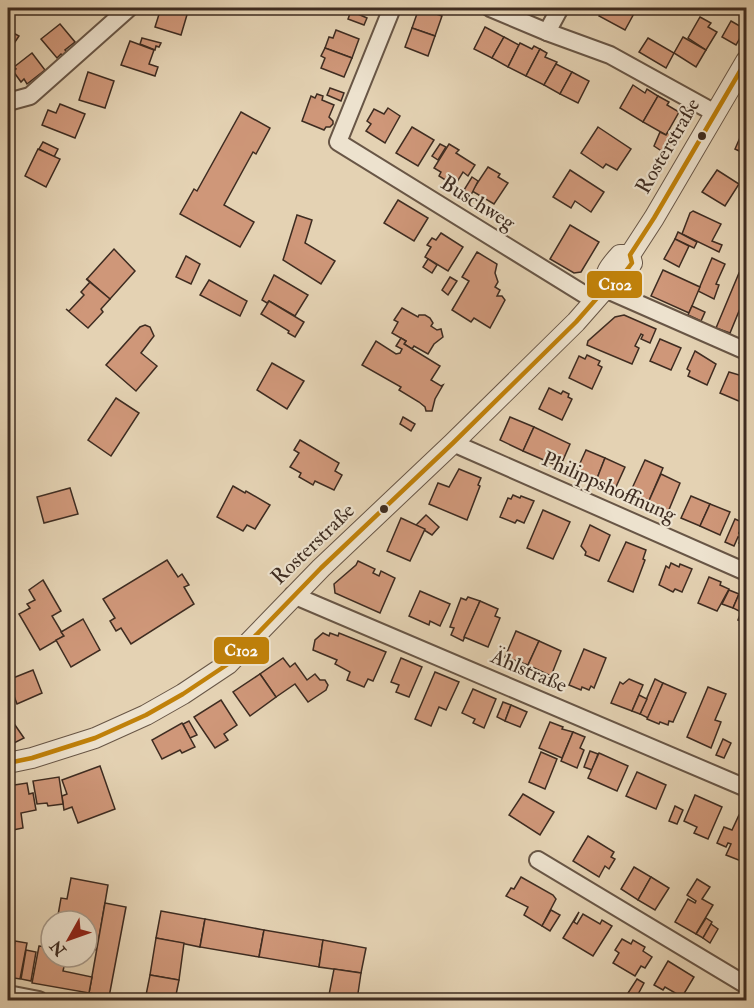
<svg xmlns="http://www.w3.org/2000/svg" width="754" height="1008" font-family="'IM FELL Double Pica',serif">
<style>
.building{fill:#cf9779;stroke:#3e2c21;stroke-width:1.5}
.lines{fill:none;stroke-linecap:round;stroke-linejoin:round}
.minor-casing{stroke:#685646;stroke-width:20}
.tertiary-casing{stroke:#685646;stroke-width:22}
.minor{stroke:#ede2ce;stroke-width:16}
.tertiary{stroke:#ede2ce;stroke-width:20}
.bus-1-casing{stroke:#ede2ce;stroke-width:9}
.bus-1{stroke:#c0810a;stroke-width:4.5}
.bus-dot{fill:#3e2c21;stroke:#ede2ce;stroke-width:2}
.labels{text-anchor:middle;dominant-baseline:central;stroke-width:4.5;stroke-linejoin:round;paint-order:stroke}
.street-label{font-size:21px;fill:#3e2c21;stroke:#ede2ce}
.line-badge{stroke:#ede2ce;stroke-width:2}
.badge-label{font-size:16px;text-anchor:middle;font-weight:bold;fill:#fff}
</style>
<rect width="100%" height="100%" fill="#e4d2b3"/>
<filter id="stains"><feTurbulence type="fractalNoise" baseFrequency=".00333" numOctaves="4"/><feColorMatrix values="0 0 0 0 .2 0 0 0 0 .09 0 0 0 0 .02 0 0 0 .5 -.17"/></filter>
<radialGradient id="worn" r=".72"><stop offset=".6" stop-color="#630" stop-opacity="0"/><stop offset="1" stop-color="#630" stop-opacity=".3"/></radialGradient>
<!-- building -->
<g class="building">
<polygon points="161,8 189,8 181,35 155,27"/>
<polygon points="419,8 442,16 435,36 412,28"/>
<polygon points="603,8 637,8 625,30 599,16"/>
<polygon points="351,11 367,18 364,25 348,19"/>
<polygon points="700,17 711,23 708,27 717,32 706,50 688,38"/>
<polygon points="731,21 745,29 736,45 722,37"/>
<polygon points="60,24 75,42 65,50 67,53 64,57 61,54 57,58 41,39"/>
<polygon points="485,27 504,37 492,58 474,49"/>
<polygon points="412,28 435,36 428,56 405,47"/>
<polygon points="8,30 19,36 11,48 8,46"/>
<polygon points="336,30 359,39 352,58 325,48 329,37 333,38"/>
<polygon points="504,37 519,45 508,67 492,58"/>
<polygon points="683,37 706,50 696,67 674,53"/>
<polygon points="142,38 161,43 159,47 156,46 155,50 140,44"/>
<polygon points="648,38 674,53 666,68 639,52"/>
<polygon points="130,41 154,50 149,64 158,67 155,76 121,65"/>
<polygon points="520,43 532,49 534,46 540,49 526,76 508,67"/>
<polygon points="325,48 352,58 344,77 321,68 325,58 321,56"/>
<polygon points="540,49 547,53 545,57 557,62 544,85 526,76"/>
<polygon points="32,53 45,70 27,84 24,79 21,82 13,71 16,69 14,67"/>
<polygon points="556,64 572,72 560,94 544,85"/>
<polygon points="88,72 114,81 105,108 79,100"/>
<polygon points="572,72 589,81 578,103 560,94"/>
<polygon points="633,85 645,93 647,89 658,96 643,122 620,108"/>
<polygon points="330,88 344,93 341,101 327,95"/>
<polygon points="317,94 323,96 322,100 334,105 329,117 333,121 333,124 330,127 326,127 324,130 302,121 311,96 315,98"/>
<polygon points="658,96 669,102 667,105 679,112 666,135 643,122"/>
<polygon points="60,104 85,114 75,138 42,125 48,110 56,113"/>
<polygon points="388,108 400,116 385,143 366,131 371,124 367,121 374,109 384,114"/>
<polygon points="241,112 270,128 256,154 253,152 224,205 254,222 240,247 180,214 194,189 197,191"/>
<polygon points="412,127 434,140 418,166 396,153"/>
<polygon points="598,127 631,149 617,170 606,164 603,168 581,153"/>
<polygon points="660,132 666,135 668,132 679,139 669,156 654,146"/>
<polygon points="742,133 746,135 746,154 735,149"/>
<polygon points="43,142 58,149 54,157 39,149"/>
<polygon points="440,144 446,147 438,160 432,156"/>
<polygon points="449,144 459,150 456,153 475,165 468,176 463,172 457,182 450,177 447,181 439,176 441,172 434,168"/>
<polygon points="38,149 60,159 46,187 25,176"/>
<polygon points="488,167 500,174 498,177 508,183 494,204 472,191"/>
<polygon points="570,170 604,192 591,212 575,201 571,208 553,197"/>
<polygon points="717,170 739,184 725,206 702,192"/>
<polygon points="472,177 478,181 471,195 464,190"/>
<polygon points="398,200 428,218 414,241 384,223"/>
<polygon points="693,211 721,224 712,241 722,245 719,252 682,234 690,213"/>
<polygon points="297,215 312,220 305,243 335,261 321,284 283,260"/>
<polygon points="570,225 599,242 581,272 574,273 550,259"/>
<polygon points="678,232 697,242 694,248 675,239"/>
<polygon points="441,233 463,247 448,271 425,257 431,247 427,245 432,238 436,240"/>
<polygon points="675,239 689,246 679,267 664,259"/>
<polygon points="114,249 135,271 110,299 87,279"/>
<polygon points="477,252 497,264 495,273 498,282 495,287 500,290 497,296 502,296 505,300 490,328 474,318 471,322 452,310 469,281 462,277"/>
<polygon points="186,256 200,264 191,284 176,277"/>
<polygon points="712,258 725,264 716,284 719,285 714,299 698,291"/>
<polygon points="428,259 437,265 432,273 423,267"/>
<polygon points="663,270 700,287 689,313 651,296"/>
<polygon points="739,273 746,276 746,294 730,333 716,328"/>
<polygon points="274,275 308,295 295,316 269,301 267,303 262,300"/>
<polygon points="450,277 457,281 448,295 442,290"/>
<polygon points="86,279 110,299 101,309 103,312 88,328 66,309 69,311 84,295 81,292 90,282"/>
<polygon points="209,280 247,301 240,316 200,295"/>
<polygon points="269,301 304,322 295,337 288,333 289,331 261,314"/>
<polygon points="692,306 705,312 701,321 688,315"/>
<polygon points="402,308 418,317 419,315 425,315 430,318 433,323 431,326 437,330 441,329 443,337 434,344 428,354 414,346 412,349 404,344 406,341 392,333 398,322 394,320"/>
<polygon points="624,315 656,329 650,343 641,339 643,335 641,334 635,346 639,348 632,364 587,345 588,341 615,317"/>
<polygon points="145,325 150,327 154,336 141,353 157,366 136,391 106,365 140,327"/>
<polygon points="401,338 406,341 404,344 440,366 431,380 441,386 443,385 435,399 432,411 426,411 425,407 419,402 399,390 401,387 362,365 376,341 396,354 400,353 402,349 396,346"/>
<polygon points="660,339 681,348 671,370 650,361"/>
<polygon points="695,351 716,364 707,385 688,376 690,371 687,369"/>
<polygon points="587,355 600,361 598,365 602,367 592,389 569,378 579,356 585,359"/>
<polygon points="272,363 304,381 287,409 257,390"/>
<polygon points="729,372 746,377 746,388 741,402 720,393"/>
<polygon points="549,388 561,394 563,391 569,394 568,397 572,399 562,420 539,409"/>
<polygon points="116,398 139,413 111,456 88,440"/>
<polygon points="403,417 415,424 411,431 400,424"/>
<polygon points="510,417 534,427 523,451 500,440"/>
<polygon points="534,427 570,444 560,467 523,451"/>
<polygon points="300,440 339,463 335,471 342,475 334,490 315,481 313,485 299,477 301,473 290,467 299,453 294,450"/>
<polygon points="586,450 605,458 596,481 576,472"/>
<polygon points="605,458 625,467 615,489 596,481"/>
<polygon points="645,460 663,468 648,503 629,495"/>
<polygon points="459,469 481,478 478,485 480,486 467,520 429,504 438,483 449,487"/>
<polygon points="661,474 680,483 668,512 648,503"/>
<polygon points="233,486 245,493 246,491 270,505 255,529 247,525 243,531 217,517"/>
<polygon points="70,488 78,514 44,523 37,497"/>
<polygon points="513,495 520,498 521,496 534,501 524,523 517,520 515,523 500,517 508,498 511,499"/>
<polygon points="691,496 710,504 700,526 681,518"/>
<polygon points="710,504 730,512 720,535 700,526"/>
<polygon points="543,510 570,522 553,559 527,548"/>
<polygon points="426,515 439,527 432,535 416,525"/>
<polygon points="401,518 425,529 410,561 387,551"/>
<polygon points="735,519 744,523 739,533 743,534 741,538 738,537 734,546 725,542"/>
<polygon points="744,523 746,524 746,546 739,543 743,534 739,533"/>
<polygon points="590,525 610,535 599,561 585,555 586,552 581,546"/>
<polygon points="626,542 646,550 643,559 645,560 633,592 608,581"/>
<polygon points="167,560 178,577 182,574 189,585 184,587 194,604 131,644 121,628 116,631 110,621 115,618 103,599"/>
<polygon points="358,561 375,569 373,573 379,576 381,571 395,578 380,613 335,593 334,584 356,565"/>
<polygon points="671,563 679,567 680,564 692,569 682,592 675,589 673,592 659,585 666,566 669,568"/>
<polygon points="709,577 721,582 720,585 729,589 717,611 698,603"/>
<polygon points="43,580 61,611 52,616 64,636 40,650 19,614 30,608 27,604 35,600 29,590"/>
<polygon points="729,590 739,594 733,608 722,604"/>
<polygon points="420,591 450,604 440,626 430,621 429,625 409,616"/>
<polygon points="739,594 746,597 741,612 733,608"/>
<polygon points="468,597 480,601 463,641 451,635 454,628 450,627 461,598 466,600"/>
<polygon points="746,599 746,623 738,620"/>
<polygon points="480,601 498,609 495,616 500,618 488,647 464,637"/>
<polygon points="83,619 100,650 71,667 56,640 64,636 61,632"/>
<polygon points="516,631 539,641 528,665 505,657"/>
<polygon points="323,633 329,636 330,633 338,636 339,633 386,652 373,681 368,679 364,687 347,680 350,672 335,664 337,660 313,650 315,640"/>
<polygon points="539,641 561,651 551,676 528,665"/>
<polygon points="584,649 606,658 594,688 591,686 589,690 582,687 581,690 569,685"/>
<polygon points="283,658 290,667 295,663 307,680 315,674 320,680 325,680 328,685 326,690 308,702 295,684 276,697 260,674"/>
<polygon points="401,658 422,667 409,697 396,692 399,685 391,682"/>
<polygon points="33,670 42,693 17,704 8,680"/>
<polygon points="435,672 459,682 446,710 439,707 431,726 415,719"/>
<polygon points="260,674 276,697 250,716 233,692"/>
<polygon points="629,679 643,685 632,711 611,703 620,682 623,684"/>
<polygon points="655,679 663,683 648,718 640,714"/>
<polygon points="663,683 686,693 673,722 669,721 668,725 660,722 659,724 647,719"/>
<polygon points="708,687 726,694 715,720 721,722 711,748 687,737"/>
<polygon points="473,689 496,699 484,728 473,723 475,719 462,713"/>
<polygon points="639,695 647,699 640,714 632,711"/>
<polygon points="221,700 237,725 224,734 228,740 215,748 194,717"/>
<polygon points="503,702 511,705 505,721 497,717"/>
<polygon points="511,705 527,712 520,727 505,721"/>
<polygon points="189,721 197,735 190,738 183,724"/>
<polygon points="550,722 563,727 562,729 573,732 562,758 539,748"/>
<polygon points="182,723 195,747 182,753 180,750 162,759 152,740"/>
<polygon points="15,725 24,738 14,743 8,729"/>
<polygon points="573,732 585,737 580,748 584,750 577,768 561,761"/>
<polygon points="723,739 731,743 724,758 716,755"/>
<polygon points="590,751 598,754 592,770 584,767"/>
<polygon points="541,752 557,759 545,789 529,782"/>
<polygon points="599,753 628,766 617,791 588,778"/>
<polygon points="100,766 115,809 78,823 72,807 64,810 62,796 67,794 62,780"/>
<polygon points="637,772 666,785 656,809 626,796"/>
<polygon points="59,777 63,804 48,806 47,803 37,804 33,781"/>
<polygon points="27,783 29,794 33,793 36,810 21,813 23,828 8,831 8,786"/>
<polygon points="523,794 554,812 540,835 509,815"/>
<polygon points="695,795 722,807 708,839 694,833 697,827 684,821"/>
<polygon points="675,806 683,810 677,824 669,821"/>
<polygon points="746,814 746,863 726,855 731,844 728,843 726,847 717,843 724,827 732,830 739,815"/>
<polygon points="588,836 614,852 611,857 615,859 609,869 605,866 599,877 573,861"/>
<polygon points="634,867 651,877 638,900 621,889"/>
<polygon points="521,877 553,895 556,899 542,926 524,915 528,907 506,896 511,888 514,889"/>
<polygon points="651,877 669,888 655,910 638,900"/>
<polygon points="71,878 108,885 97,950 87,948 87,921 64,921 65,916 58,915 61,898 67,899"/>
<polygon points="697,879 710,887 702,899 713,905 696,934 675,922 688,899 695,903 696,901 687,895"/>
<polygon points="105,903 126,907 109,997 89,993"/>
<polygon points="551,910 560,915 550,931 542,926"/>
<polygon points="161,911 205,919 200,947 156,938"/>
<polygon points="579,912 574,922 577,924 583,914 600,924 602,920 612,926 593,956 563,938"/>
<polygon points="706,918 712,922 703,938 696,934"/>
<polygon points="205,919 264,930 259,957 200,947"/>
<polygon points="711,924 718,929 710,943 703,938"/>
<polygon points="264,930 323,940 319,967 259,957"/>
<polygon points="156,938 184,943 179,980 150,975"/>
<polygon points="622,939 631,944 633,940 645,947 643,951 652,957 645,968 641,966 635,976 613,963 619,953 615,950"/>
<polygon points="323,940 366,948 361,973 319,967"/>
<polygon points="15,941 27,943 20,979 8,977 8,946 14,947"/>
<polygon points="39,946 51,948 51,957 66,958 63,971 92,977 89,993 32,983"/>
<polygon points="26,950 36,952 31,981 21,979"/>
<polygon points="668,961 694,977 682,997 665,987 663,990 654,985"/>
<polygon points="334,969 361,973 357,1000 328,1000"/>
<polygon points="150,975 179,980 175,1000 145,1000"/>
<polygon points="637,979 644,983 636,998 628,993"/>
</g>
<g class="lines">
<!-- minor casing -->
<g class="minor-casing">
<g id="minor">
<polyline points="392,8 338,142 595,301"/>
<polyline points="490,8 547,32 610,55 715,113"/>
<polyline points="547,32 560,8"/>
<polyline points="8,102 30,96 129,8"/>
<polyline points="605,289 746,351"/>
<polyline points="453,443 746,572"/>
<polyline points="293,595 746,788"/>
<polyline points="538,860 746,985"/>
<polyline points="8,994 39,1000"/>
</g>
</g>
<!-- tertiary casing -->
<g class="tertiary-casing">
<g id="tertiary">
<path d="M605,289C604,273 609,267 620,255H630"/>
<polyline points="8,763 32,758 95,738 146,715 183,694 228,664 321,568 453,443 576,322 605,289 616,284 632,263 630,255 654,218 746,61"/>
</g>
</g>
<!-- minor -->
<use href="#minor" class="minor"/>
<!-- tertiary -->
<use href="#tertiary" class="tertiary"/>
<!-- bus-1 casing -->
<g class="bus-1-casing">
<polyline id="bus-1" points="8,763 32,758 95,738 146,715 183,694 228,664 321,568 453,443 576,322 605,289 616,284 632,263 630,255 654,218 746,61"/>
</g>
<!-- bus-1 -->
<use href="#bus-1" class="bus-1"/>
</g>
<!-- markers -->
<g class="bus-dot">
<circle cx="702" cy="136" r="5"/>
<circle cx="384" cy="509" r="5"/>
</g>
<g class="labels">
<!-- street labels -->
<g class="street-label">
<text transform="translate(668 146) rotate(-60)">Rosterstraße</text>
<text transform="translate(478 203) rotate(32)">Buschweg</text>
<text transform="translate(609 487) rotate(24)">Philippshoffnung</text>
<text transform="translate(313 544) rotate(-44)">Rosterstraße</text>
<text transform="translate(529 671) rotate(23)">Ählstraße</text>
</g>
</g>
<g class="line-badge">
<rect x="586" y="270" width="57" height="29" rx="6" fill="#c0810a"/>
<rect x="213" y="636" width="57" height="29" rx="6" fill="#c0810a"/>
</g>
<g class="badge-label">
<text x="615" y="290">C102</text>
<text x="241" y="656">C102</text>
</g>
<!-- margin -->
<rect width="754" height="1008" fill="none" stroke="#e4d2b3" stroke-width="30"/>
<rect x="9" y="9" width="736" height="990" fill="none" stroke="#3e2c21" stroke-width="3"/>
<rect x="15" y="15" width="724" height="978" fill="none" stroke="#3e2c21" stroke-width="1.5"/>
<!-- north arrow -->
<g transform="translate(69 939) rotate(230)"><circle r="28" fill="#ede2ce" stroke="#a79989" stroke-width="1.5"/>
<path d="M0-4.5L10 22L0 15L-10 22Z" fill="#8f2418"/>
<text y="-9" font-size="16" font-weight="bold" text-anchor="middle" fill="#3e2c21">N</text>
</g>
<rect width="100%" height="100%" filter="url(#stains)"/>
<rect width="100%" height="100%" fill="url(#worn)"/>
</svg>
